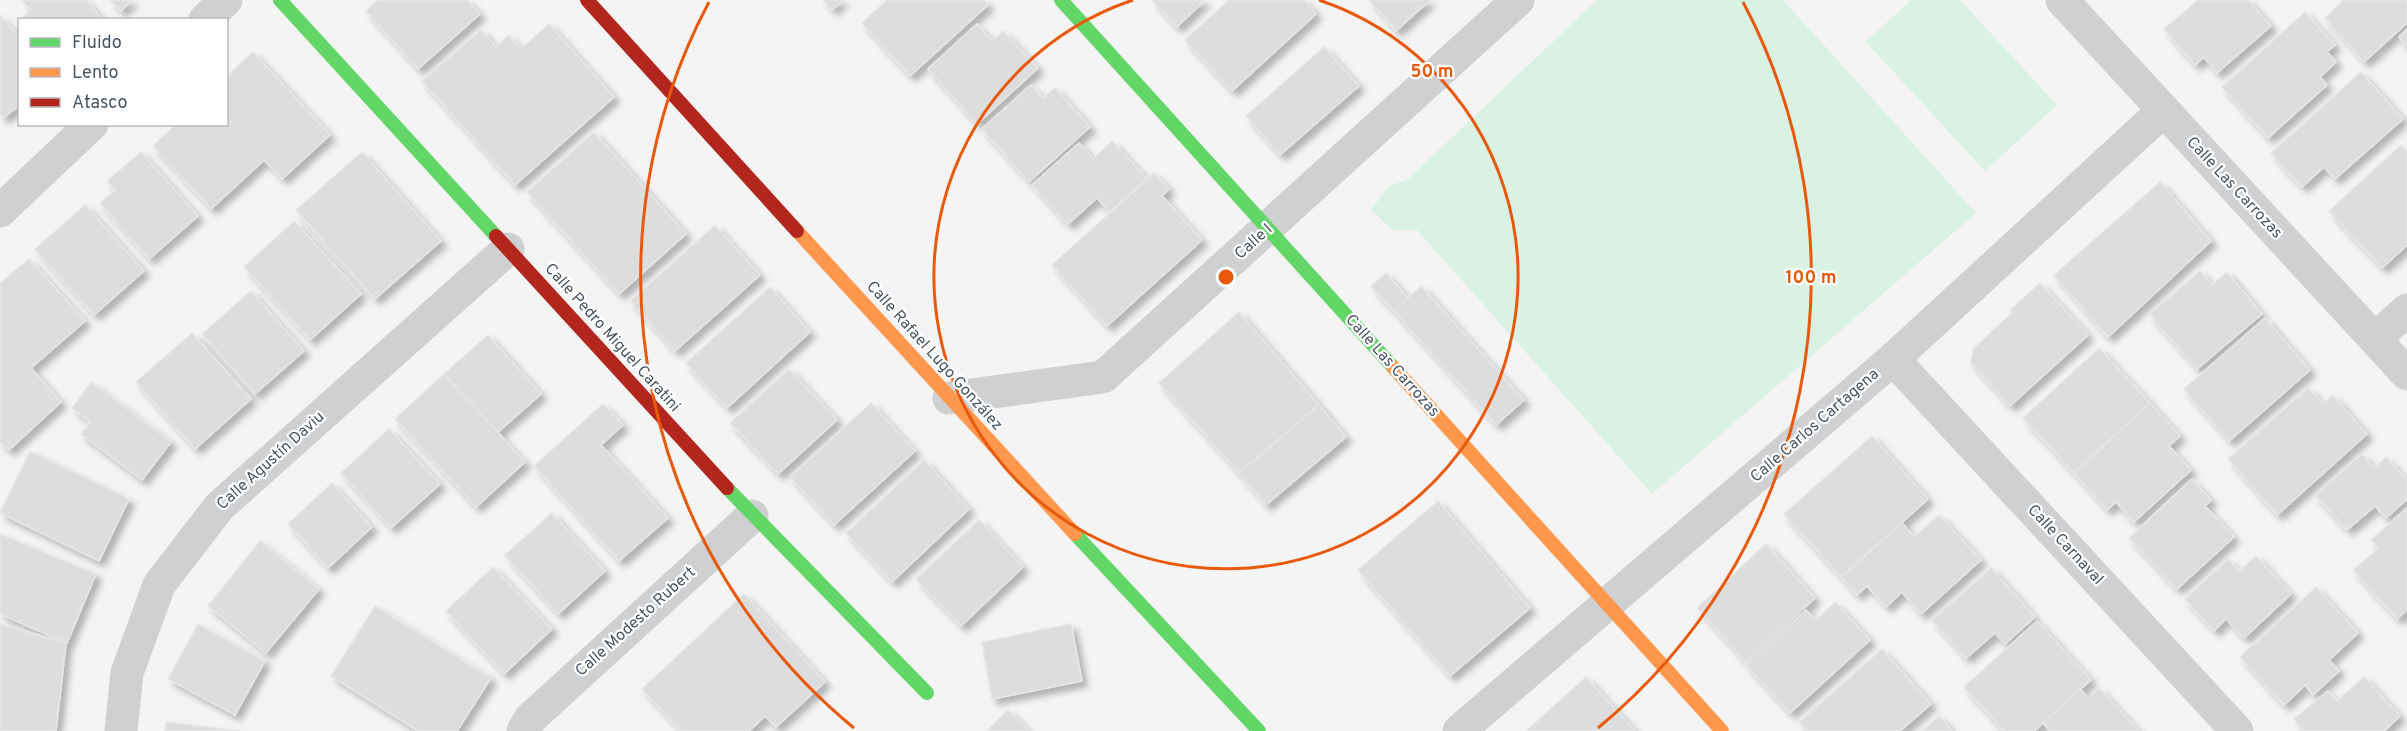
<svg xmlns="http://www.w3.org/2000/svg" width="2407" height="731" font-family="Overpass,sans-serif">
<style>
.green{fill:#d9f2e3}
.building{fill:#ddddde;stroke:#e5e6e7;stroke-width:1.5;filter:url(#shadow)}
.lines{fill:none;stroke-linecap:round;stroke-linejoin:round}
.street{stroke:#ced0d2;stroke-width:33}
.fast{stroke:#63d668;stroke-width:14}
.slow{stroke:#ff974d;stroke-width:14}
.jam{stroke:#b3261e;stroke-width:14}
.ring{fill:none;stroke:#e8590c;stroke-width:3}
.labels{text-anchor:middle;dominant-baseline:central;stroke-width:4.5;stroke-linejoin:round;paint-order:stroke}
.street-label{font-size:16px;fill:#4a5661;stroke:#fff}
.centre{fill:#e8590c;stroke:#fff;stroke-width:3}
.ring-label{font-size:18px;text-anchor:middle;font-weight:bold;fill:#e8590c;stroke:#fff;stroke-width:4.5;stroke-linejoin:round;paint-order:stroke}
</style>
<defs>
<filter id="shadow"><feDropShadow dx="5.5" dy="5.5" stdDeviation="3" flood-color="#0004"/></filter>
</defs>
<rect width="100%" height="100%" fill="#f4f4f4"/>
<!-- green -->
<g class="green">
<polygon points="1597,0 1783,0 1976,213 1652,494 1417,230 1392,230 1371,210 1389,186 1407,180"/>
<polygon points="1911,0 1960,0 2057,105 1985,171 1866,42"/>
</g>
<!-- building -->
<g class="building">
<polygon points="22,0 86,0 103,20 20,21 31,10"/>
<polygon points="110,0 132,0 121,11"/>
<polygon points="378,0 467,0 480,14 418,69 366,11"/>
<polygon points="823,0 843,0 832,10"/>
<polygon points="887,0 984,0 988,5 910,76 862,23"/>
<polygon points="1152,0 1205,0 1177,27"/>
<polygon points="1229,0 1304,0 1316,14 1232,91 1185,40"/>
<polygon points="1369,0 1430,0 1396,31"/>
<polygon points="2198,0 2248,0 2271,26 2217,73 2204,57 2195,65 2164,29"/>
<polygon points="2340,0 2407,0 2407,23 2364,62 2325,18 2342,2"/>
<polygon points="2305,12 2335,45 2327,52 2336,62 2320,77 2327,85 2268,138 2222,87"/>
<polygon points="0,15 20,38 20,105 3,118 0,114"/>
<polygon points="549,24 614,97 515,185 422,81 481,30 496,47 509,35 521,49"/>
<polygon points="977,24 992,41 1003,31 1038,68 977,124 928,69"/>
<polygon points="2407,29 2407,46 2399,37"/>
<polygon points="1324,47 1359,86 1280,155 1246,116"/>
<polygon points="253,52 330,135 282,179 264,160 211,209 153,146 176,124 226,124 226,77"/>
<polygon points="2361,72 2403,119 2335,179 2324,167 2302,187 2271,153"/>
<polygon points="1031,85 1043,98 1055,88 1090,127 1029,182 982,129"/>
<polygon points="594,132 686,234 619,294 527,192"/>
<polygon points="1112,141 1147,179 1110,212 1097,198 1068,224 1032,185 1079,143 1093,159"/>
<polygon points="2401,145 2407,152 2407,245 2382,268 2329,211"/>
<polygon points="141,152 198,216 149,259 100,203 116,190 107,181"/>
<polygon points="362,152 441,241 375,299 296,210"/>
<polygon points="1154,173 1169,189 1162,196 1202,240 1107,326 1052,265"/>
<polygon points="2160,182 2211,241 2108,337 2054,275"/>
<polygon points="85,205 144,271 94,315 35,249"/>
<polygon points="294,221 361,294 310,340 244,267"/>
<polygon points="715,225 760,275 675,351 630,301"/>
<polygon points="29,259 85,321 31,368 61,402 9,450 0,442 0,283"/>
<polygon points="2200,271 2212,285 2227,272 2262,314 2197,369 2149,314"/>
<polygon points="1386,273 1408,298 1394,311 1371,286"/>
<polygon points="2040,283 2088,335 2010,406 1971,363 1973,349 2012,313 2010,310"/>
<polygon points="1421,286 1524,400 1496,425 1394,311"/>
<polygon points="770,287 810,332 727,408 686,363"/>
<polygon points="251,291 304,351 255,394 202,334"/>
<polygon points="1239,312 1319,405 1239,473 1159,383"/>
<polygon points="2265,318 2310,370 2229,441 2184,389"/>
<polygon points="192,333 251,399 195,449 136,382"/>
<polygon points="488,335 541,394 497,433 444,374"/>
<polygon points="2099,348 2150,403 2074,473 2023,418"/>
<polygon points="789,369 837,420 778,474 730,423"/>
<polygon points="444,374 525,462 476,507 395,419"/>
<polygon points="91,382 171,442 142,480 81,434 90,422 72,408"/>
<polygon points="2308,388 2323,404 2333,395 2367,434 2277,515 2228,459"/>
<polygon points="871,403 915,451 834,525 790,477"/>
<polygon points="2150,403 2180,436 2169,446 2191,470 2134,522 2116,502 2107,510 2074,473"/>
<polygon points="603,404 623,425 601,445 668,518 619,561 534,466"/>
<polygon points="1319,405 1346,437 1266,505 1239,473"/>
<polygon points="389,429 440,484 391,528 341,473"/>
<polygon points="1872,436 1928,499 1841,577 1784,514"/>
<polygon points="30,451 129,499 99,561 0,513"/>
<polygon points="2362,454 2374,468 2386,457 2407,480 2407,499 2386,518 2375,506 2347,530 2315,495"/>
<polygon points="924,460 969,509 892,582 846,533"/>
<polygon points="2192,479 2211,500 2205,506 2234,537 2177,589 2129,538"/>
<polygon points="332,483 372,527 328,568 288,524"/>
<polygon points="1438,501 1530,608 1450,676 1358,570"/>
<polygon points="2407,508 2407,610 2397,619 2353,570 2379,548 2371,540"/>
<polygon points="552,513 605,571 558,614 505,555"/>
<polygon points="1939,515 1981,560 1921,614 1902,592 1886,607 1867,586 1857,595 1841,577 1902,523 1914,537"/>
<polygon points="979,520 1023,567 961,626 916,579"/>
<polygon points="0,534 96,574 67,643 0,614"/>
<polygon points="260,541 319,589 266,653 208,606"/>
<polygon points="1766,544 1815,598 1746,662 1697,608"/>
<polygon points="2256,556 2291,594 2244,638 2226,619 2214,631 2185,599 2228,559 2239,571"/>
<polygon points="493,567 552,629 504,674 446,611"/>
<polygon points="1991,568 2035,617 2005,644 1995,633 1966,658 1932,620"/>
<polygon points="2316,587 2358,633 2329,660 2339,671 2313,695 2305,685 2284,705 2240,657"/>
<polygon points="744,594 825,682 776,727 765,716 749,731 681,731 642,689"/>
<polygon points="1835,602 1870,640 1790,713 1746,665 1806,610 1816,620"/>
<polygon points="375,606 491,678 457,731 418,731 331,676"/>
<polygon points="2037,621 2091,680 2034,731 2004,731 1964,687"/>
<polygon points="0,624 66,643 56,731 0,731"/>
<polygon points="198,624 265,661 235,715 168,679"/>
<polygon points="1071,624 1082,681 992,699 982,642"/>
<polygon points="1882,649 1931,704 1900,731 1807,731 1799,722"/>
<polygon points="1586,677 1635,731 1526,731"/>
<polygon points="2364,677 2400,716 2384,731 2304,731 2294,719 2328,691 2337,701"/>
<polygon points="2099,688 2139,731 2050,731 2043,723 2080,689 2088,698"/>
<polygon points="1008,710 1028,731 987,731"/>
<polygon points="1939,716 1952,731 1922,731"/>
<polygon points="166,722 240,731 165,731"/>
</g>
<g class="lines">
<!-- street -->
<g class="street">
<polyline points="2062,0 2407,374"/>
<polyline points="205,20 226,0"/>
<polyline points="0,211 92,124"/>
<polyline points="2375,339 2407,310"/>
<polyline points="1893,359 2237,731"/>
<polyline points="949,398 1103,377 1518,0"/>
<polyline points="121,731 127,673 159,585 219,507 508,249"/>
<polyline points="523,731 530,719 752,516"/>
<polyline points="1459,731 1893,359 2163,111"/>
</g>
<!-- fast -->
<g class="fast">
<polyline points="280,0 496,236"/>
<polyline points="1061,0 1393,367"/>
<polyline points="727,488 927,693"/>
<polyline points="1075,534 1259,731"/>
</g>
<!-- slow -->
<g class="slow">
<polyline points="797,231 1075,534"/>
<polyline points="1393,367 1722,731"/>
</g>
<!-- jam -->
<g class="jam">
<polyline points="587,0 797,231"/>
<polyline points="496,236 727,488"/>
</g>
</g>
<!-- distance rings -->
<g class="ring">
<path d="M1319 0A292 292 0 1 1 1133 0"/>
<path d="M854 728A585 585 0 0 1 709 2M1743 2A585 585 0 0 1 1598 728"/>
</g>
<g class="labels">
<!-- street labels -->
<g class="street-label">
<text transform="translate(2234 188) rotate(47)">Calle Las Carrozas</text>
<text transform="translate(1254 242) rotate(-42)">Calle I</text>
<text transform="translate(612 338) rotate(48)">Calle Pedro Miguel Caratini</text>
<text transform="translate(934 356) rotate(48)">Calle Rafael Lugo González</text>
<text transform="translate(1392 366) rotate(48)">Calle Las Carrozas</text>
<text transform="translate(1815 426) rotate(-41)">Calle Carlos Cartagena</text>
<text transform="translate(271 461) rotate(-42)">Calle Agustín Daviu</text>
<text transform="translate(2065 545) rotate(47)">Calle Carnaval</text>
<text transform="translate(636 622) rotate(-42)">Calle Modesto Rubert</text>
</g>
</g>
<circle cx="1226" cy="277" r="9" class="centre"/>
<g class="ring-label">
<text x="1432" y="77">50 m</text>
<text x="1811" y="283">100 m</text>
</g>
<!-- legend -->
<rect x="18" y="18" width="210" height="108" fill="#ffffff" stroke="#b7bbc0" stroke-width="1.5"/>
<rect x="30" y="38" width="30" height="9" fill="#63d668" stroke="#b7bbc0" stroke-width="1.5"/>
<text x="72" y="48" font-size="18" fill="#4a5661">Fluido</text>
<rect x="30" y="68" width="30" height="9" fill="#ff974d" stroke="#b7bbc0" stroke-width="1.5"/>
<text x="72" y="78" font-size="18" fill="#4a5661">Lento</text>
<rect x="30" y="98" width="30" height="9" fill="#b3261e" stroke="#b7bbc0" stroke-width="1.5"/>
<text x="72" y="108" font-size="18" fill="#4a5661">Atasco</text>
</svg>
